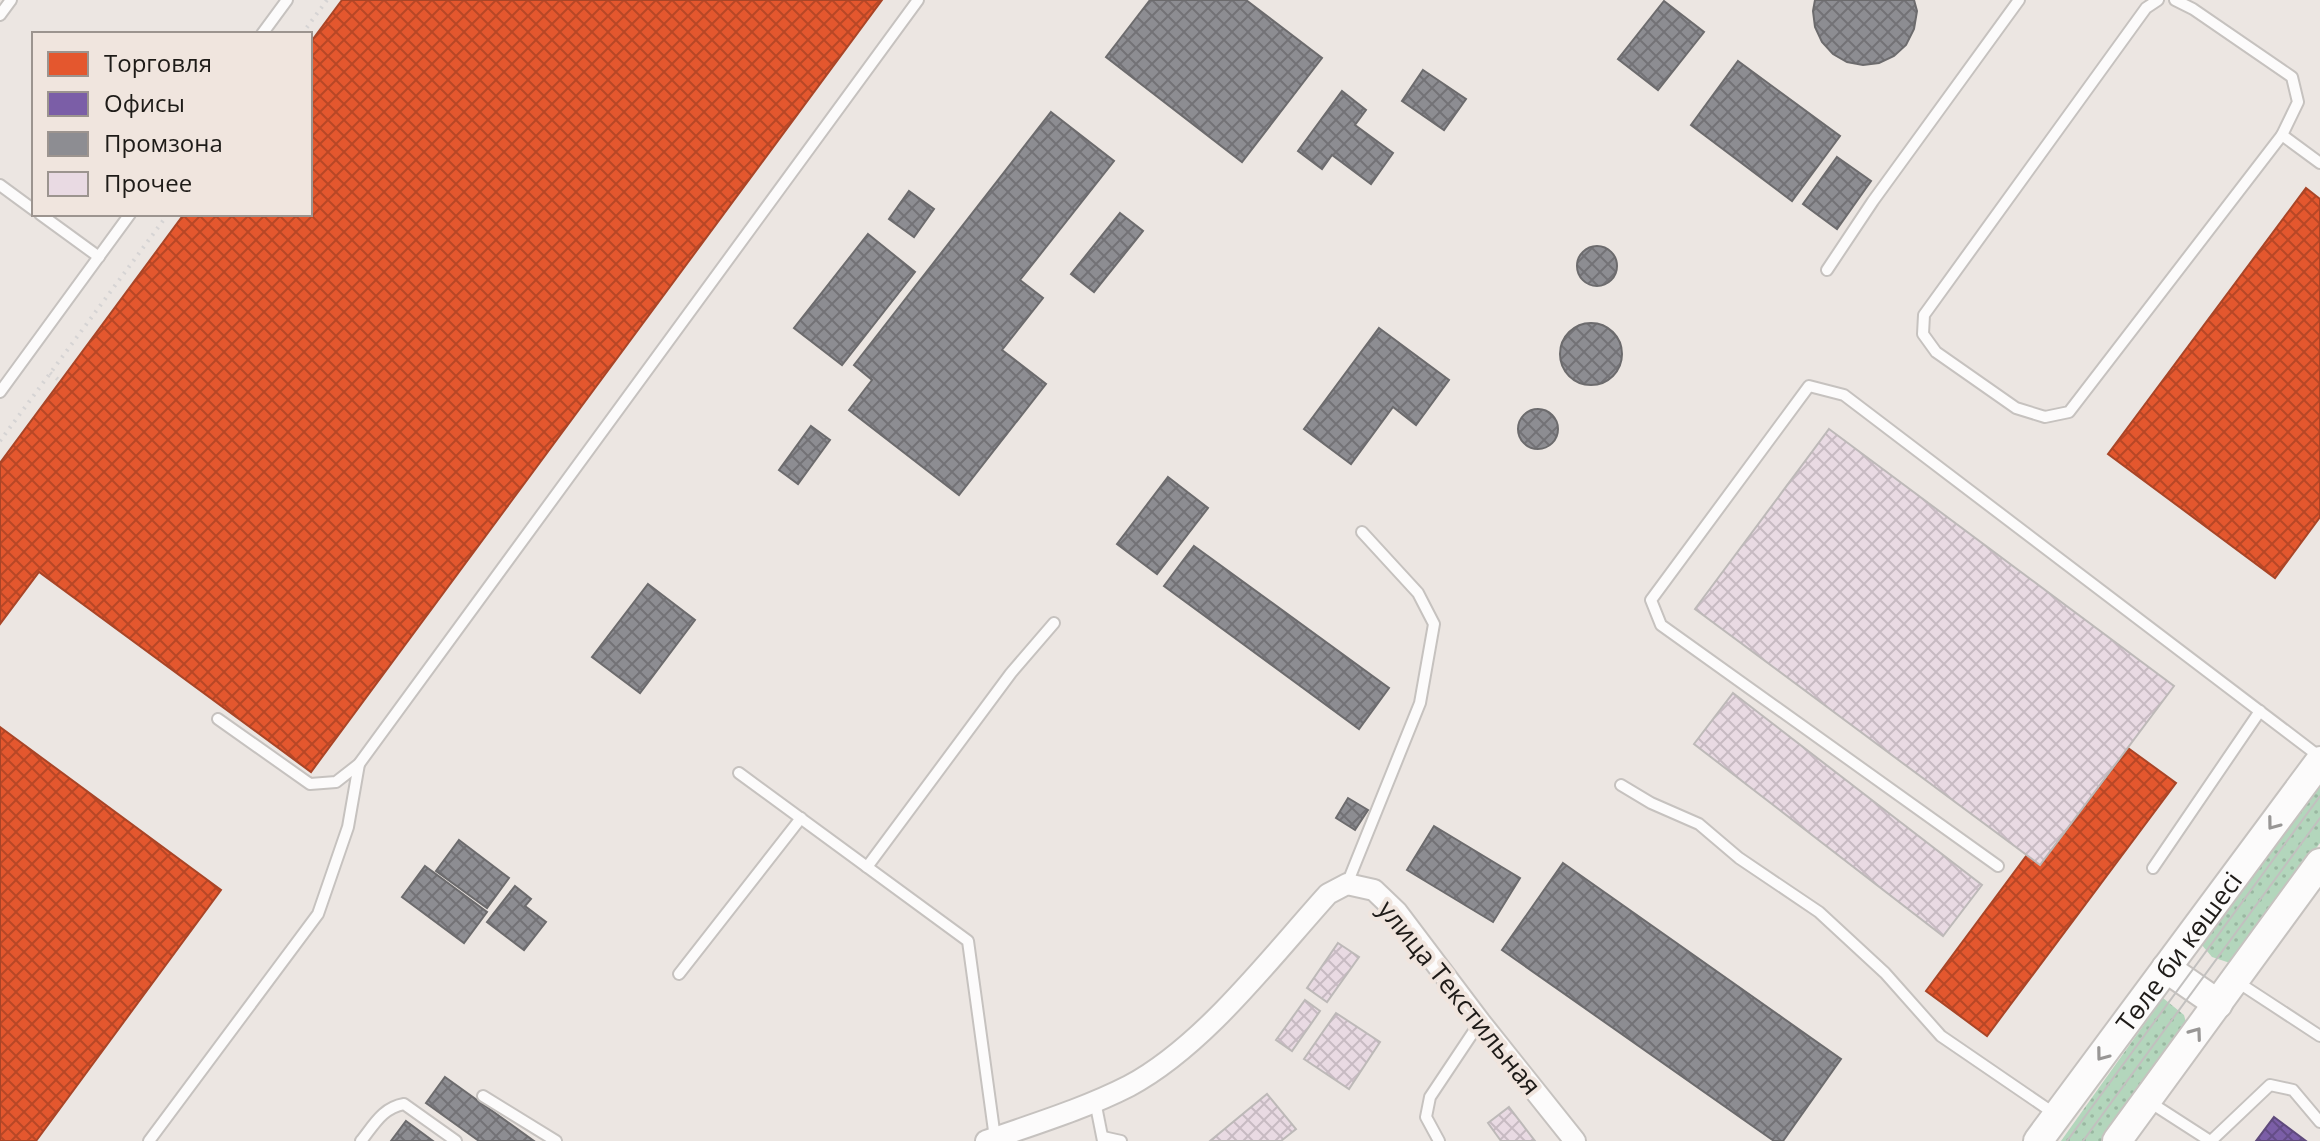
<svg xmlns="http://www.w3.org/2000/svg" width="2320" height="1141" font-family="'Open Sans',sans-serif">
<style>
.grass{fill:url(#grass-dots)}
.shops{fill:url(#shops-cross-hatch);stroke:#a94527;stroke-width:2}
.offices{fill:url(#offices-cross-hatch);stroke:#5f4a7c;stroke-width:2}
.industry{fill:url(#industry-cross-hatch);stroke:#6c6b6d;stroke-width:2}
.building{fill:url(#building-cross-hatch);stroke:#bdb9b8;stroke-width:2}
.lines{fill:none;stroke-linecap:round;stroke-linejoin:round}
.service-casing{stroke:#c6c2bf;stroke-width:14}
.minor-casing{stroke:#c6c2bf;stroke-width:24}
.secondary-casing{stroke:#c6c2bf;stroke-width:32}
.path{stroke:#d6d4d4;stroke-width:4;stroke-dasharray:2 6;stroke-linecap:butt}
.service{stroke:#fcfbfb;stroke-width:10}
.minor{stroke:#fcfbfb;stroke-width:20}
.secondary{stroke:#fcfbfb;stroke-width:28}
.tram{stroke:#c2c0bf;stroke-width:2}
.oneway{stroke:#989695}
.labels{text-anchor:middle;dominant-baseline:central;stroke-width:8;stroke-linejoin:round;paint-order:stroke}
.street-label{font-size:26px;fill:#1e1b18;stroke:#f0e5de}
</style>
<defs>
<pattern id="grass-dots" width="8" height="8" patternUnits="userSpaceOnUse" patternTransform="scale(2)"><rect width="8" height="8" fill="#b3d6bc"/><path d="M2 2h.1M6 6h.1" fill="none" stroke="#9ab7a1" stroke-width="1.8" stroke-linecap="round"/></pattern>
<pattern id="shops-cross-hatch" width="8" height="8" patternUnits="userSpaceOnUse" patternTransform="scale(2)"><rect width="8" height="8" fill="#e4572e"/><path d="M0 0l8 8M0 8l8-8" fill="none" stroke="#b84726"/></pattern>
<pattern id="offices-cross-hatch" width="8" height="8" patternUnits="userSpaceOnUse" patternTransform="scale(2)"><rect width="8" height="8" fill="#7b5ea7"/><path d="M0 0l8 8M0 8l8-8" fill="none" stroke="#644d87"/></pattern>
<pattern id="industry-cross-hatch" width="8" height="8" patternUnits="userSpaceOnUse" patternTransform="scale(2)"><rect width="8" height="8" fill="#8d8d92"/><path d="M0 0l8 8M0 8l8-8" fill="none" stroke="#737276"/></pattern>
<pattern id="building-cross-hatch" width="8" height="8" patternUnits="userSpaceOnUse" patternTransform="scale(2)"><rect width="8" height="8" fill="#e9dae3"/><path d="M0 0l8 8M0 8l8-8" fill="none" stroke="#c7bac2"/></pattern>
</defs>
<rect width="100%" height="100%" fill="#ece6e2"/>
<!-- grass -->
<g class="grass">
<polygon points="2320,782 2320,843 2233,964 2212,957 2201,944"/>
<polygon points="2163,998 2184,1015 2187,1026 2103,1141 2061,1141"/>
</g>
<!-- shops -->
<g class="shops">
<polygon points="342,0 882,0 311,772 39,572 0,624 0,463 184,214 310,214 310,43"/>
<polygon points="2306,188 2320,199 2320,517 2275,578 2108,454"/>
<polygon points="0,727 221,890 36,1141 0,1141"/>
<polygon points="2128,748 2176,783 1987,1036 1926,991 2027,855 2040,865"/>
</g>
<!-- offices -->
<polygon class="offices" points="2274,1117 2306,1141 2256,1141"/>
<!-- industry -->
<g class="industry">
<polygon points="1150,0 1246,0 1322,58 1242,162 1106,57"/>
<polygon points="1815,0 1914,0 1917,11 1914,29 1906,45 1894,56 1879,63 1863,65 1847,62 1833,54 1822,42 1815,27 1813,11"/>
<polygon points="1664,1 1704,32 1658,90 1618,59"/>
<polygon points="1738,61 1840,136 1792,201 1691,125"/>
<polygon points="1423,70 1466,99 1444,130 1402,101"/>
<polygon points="1342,91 1366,110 1355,125 1393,153 1371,184 1332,155 1322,169 1298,151"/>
<polygon points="1051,112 1114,161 1020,280 1043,298 1002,350 1046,384 959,495 849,410 872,380 854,365"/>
<polygon points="1837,157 1871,181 1837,229 1803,204"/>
<polygon points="909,191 934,209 914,237 889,219"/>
<polygon points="1120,213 1143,231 1094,292 1071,274"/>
<polygon points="868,234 915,272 842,365 794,328"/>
<circle cx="1597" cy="266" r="20"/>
<circle cx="1591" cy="354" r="31"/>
<polygon points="1379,328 1449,380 1416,425 1393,407 1351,464 1304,429"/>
<circle cx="1538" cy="429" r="20"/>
<polygon points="811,426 830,440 798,484 779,470"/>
<polygon points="1168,477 1208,508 1157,574 1117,544"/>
<polygon points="1194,546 1389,688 1359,729 1164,586"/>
<polygon points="648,584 695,620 640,693 592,657"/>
<polygon points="1348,798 1368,810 1355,830 1336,818"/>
<polygon points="1434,826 1520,878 1493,922 1407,870"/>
<polygon points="459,840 509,878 487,908 436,871"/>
<polygon points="1563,863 1841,1059 1783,1141 1774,1141 1502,950"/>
<polygon points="425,866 487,912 464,943 402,897"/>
<polygon points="515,886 531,899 525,906 546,922 524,950 487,922"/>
<polygon points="445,1077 534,1141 479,1141 426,1103"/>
<polygon points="406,1121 433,1141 391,1141"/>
</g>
<!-- building -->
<g class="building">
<polygon points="1829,429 2174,686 2040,865 1695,609"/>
<polygon points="1733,693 1982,885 1943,936 1694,744"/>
<polygon points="1338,943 1359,957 1327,1002 1307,988"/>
<polygon points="1305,1000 1320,1011 1292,1051 1276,1040"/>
<polygon points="1336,1013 1380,1042 1349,1089 1304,1059"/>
<polygon points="1267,1094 1296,1129 1281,1141 1210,1141"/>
<polygon points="1509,1107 1535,1141 1501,1141 1488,1123"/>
</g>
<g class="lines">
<!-- service casing -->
<g class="service-casing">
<g id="service">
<polyline points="2158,0 2146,8 1924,315 1923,334 1936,352 2016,408 2045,417 2069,412 2282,135 2320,163"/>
<polyline points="2175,0 2193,9 2292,77 2298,102 2282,135"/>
<polyline points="0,15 11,0"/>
<polyline points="262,34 287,0"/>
<polyline points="0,185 34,210"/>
<polyline points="40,214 99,257"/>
<polyline points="1827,270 1873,201 2019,0"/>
<polyline points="0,392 130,214"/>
<polyline points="218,719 310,784 336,782 359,764 918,0"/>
<polyline points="739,773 968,941 995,1138"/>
<polyline points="1621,785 1651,803 1699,824 1739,858 1819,912 1885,973 1941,1036 2055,1114"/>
<polyline points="1998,866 1661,625 1651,600 1809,386 1844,395 2320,757"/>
<polyline points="867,867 1011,673 1054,623"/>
<polyline points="2153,868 2260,711"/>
<polyline points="1347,884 1420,703 1434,624 1418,593 1362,532"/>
<polyline points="679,974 801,818"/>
<polyline points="2236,981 2320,1036"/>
<polyline points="483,1096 556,1141"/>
<polyline points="1095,1101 1103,1141"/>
<polyline points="2148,1101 2210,1141"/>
<polyline points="1103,1137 1121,1141"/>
<polyline points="149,1141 318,914 348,827 359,764"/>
<path d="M361,1141C374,1125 382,1108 404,1104L456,1141"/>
<polyline points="1439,1141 1426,1117 1430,1097 1480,1022"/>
<polyline points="2211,1141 2270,1085 2293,1090 2320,1122"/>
</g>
</g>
<!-- minor casing -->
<g class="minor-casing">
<path id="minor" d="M986,1141C1034,1124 1084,1109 1129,1086C1204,1046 1271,957 1328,894L1347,884L1374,890L1397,912L1480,1022L1575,1141"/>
</g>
<!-- secondary casing -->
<g class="secondary-casing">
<g id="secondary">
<polyline points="2166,968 2218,1004"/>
<path id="s1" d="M2038,1141L2320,761"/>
<polyline points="2117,1141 2320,863"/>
</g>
</g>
<!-- path -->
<g class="path">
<polyline points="302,34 327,0"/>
<polyline points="50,373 60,381"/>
<polyline points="0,441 168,214"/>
</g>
<!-- service -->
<use href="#service" class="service"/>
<!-- minor -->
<use href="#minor" class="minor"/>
<!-- secondary -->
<use href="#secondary" class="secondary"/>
<!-- tram -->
<g class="tram">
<polyline points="2067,1141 2320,796"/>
<polyline points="2083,1141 2320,818"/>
</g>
</g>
<!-- one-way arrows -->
<defs><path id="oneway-chevron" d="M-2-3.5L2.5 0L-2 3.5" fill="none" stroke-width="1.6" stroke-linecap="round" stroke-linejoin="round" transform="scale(2)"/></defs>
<g class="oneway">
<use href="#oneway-chevron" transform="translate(2273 824) rotate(127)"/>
<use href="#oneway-chevron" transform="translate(2196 1033) rotate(-54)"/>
<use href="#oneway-chevron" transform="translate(2102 1055) rotate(127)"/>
</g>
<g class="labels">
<!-- street labels -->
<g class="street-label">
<text stroke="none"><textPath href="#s1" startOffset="236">Төле би көшесі</textPath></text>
<text transform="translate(1460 997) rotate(51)">улица Текстильная</text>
</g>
</g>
<!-- legend -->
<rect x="32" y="32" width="280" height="184" fill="#f0e5de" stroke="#9c948f" stroke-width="2"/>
<rect x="48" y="52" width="40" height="24" fill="#e4572e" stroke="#9c948f" stroke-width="2"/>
<text x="104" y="72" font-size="24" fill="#1e1b18">Торговля</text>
<rect x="48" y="92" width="40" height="24" fill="#7b5ea7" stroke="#9c948f" stroke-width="2"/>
<text x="104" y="112" font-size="24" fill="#1e1b18">Офисы</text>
<rect x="48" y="132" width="40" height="24" fill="#8d8d92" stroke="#9c948f" stroke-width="2"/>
<text x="104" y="152" font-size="24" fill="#1e1b18">Промзона</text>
<rect x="48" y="172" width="40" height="24" fill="#e9dae3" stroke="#9c948f" stroke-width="2"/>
<text x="104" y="192" font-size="24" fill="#1e1b18">Прочее</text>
</svg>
